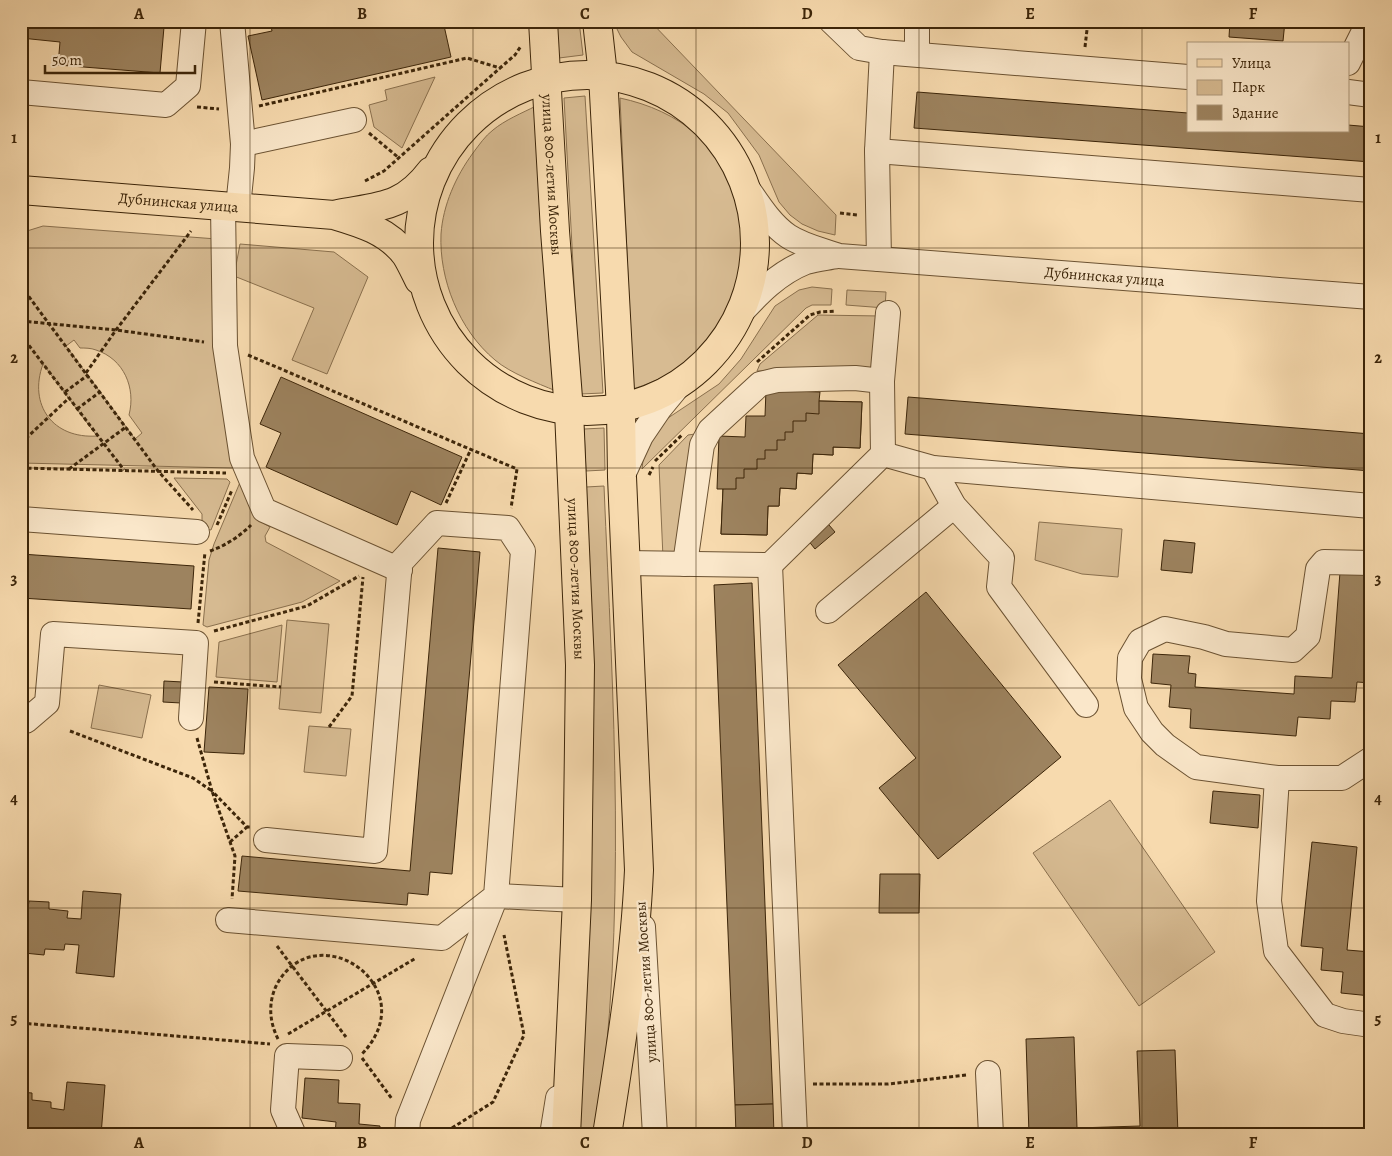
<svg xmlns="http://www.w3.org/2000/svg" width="1392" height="1156" font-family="Alegreya,serif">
  <rect width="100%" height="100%" fill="#f7daae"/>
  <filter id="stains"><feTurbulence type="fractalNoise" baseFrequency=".004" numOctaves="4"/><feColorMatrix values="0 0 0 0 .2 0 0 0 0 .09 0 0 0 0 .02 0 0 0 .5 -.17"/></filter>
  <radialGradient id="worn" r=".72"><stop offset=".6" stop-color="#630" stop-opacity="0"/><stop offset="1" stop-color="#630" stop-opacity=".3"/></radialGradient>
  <!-- green -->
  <g fill="#d7bb92" stroke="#8a704e" fill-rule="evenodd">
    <polygon points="555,21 579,21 583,55 559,58"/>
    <polygon points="613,21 650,21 836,215 835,235 818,231 802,224 790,215 779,202 759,155 728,113 704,94 632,52 621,37"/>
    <polygon points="435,77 402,148 374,127 369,105 387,100 385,90"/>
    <polygon points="585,96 603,393 580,394 564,98"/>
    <path d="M620 98C648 104 677 116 698 136 716 152 737 188 742 211 743 217 743 224 743 230 746 276 733 320 699 352 680 370 658 381 633 389Z"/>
    <path d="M536 106 556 391C537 383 510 373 495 360 459 330 439 279 441 234 443 205 456 176 473 153 479 145 485 136 493 130 505 120 522 113 536 106Z"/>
    <path d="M43 226 217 239 236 462 232 468 21 463V237L27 231ZM74 340 80 348C85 348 91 348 96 350 124 359 136 388 129 415L142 433 135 439 66 346ZM43 364 97 436C53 439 28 405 43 364Z"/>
    <polygon points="240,244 334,252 368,277 327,374 292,360 314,308 234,276"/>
    <polygon points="812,287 832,289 831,305 812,305 806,308 642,469 644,451 665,420 719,384 741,359 775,306 799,290"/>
    <polygon points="847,290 886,292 885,308 846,305"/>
    <polygon points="818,315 880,316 875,372 757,371 760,364"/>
    <polygon points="604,428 605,470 586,471 584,429"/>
    <polygon points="695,434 677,558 663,558 659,465 688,435"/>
    <polygon points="174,478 227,479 230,482 211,530 202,529 202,514"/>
    <polygon points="241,480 260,521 270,527 265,536 266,542 340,581 302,602 207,627 203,625 209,560 214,544"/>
    <path d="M604 486C613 702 628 920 596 1135H578L586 487Z"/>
    <polygon points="1039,522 1122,529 1118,577 1082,574 1035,560"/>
    <polygon points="287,620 329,624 321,713 279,709"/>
    <polygon points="282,625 277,682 216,677 219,642"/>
    <polygon points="99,685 151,695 142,738 91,728"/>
    <polygon points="309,726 351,729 346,776 304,772"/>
    <polygon points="1110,800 1215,952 1139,1006 1033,853"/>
  </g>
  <!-- building -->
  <g fill="#9d835f" stroke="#3c2509">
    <polygon points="21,21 97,21 164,27 160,73 58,65 60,42 21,38"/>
    <polygon points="270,21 443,21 451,57 262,100 248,36 272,31"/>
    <polygon points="865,21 878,21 871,28"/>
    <polygon points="1230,21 1285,21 1283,41 1229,37"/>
    <polygon points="917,92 1188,113 1188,131 1348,131 1348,125 1371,127 1371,162 914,128"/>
    <polygon points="281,377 462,457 441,505 411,491 397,525 266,467 281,433 260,424"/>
    <polygon points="766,390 820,392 819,401 862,402 860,448 833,447 833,455 813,454 812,474 797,473 796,489 780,488 779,506 768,506 767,535 721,534 723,489 717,489 719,436 745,437 746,416 765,416"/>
    <polygon points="908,397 1371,434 1371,471 905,434"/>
    <polygon points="819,401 862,402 860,448 833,447 833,455 813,454 812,474 797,473 796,489 780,488 779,506 768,506 767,535 721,534 723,489 736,489 736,478 744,478 744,469 757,469 757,459 765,459 765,450 777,450 777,440 785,440 785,432 793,432 793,421 806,421 806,413 819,414"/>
    <polygon points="823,518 835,532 815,549 803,534"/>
    <polygon points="1164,540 1195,543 1192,573 1161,570"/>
    <polygon points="438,548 480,552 452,874 430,872 428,895 408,893 407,905 238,891 242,856 410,871"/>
    <polygon points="21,554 194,566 191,609 21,598"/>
    <polygon points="1340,572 1371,574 1371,683 1357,682 1355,702 1331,701 1330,719 1298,717 1296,736 1190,728 1191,709 1169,707 1171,685 1151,683 1153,654 1190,656 1188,673 1196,674 1195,687 1294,694 1295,676 1332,678"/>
    <polygon points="752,583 773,1104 735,1105 714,585"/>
    <polygon points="926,592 1061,757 938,859 879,788 916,758 838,665"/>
    <polygon points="164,681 183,682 181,703 163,702"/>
    <polygon points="209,687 248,689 244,754 204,752"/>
    <polygon points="1213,791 1260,795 1258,828 1210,823"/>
    <polygon points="1312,842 1357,847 1347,950 1371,952 1371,996 1341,993 1343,972 1321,970 1323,948 1301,946"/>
    <polygon points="880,874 920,874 919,913 879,913"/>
    <polygon points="83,891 121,894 114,977 76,973 79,945 65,944 64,950 45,949 44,955 24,953 24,947 21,946 21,907 28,908 29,901 49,902 49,909 68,911 67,918 81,919"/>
    <polygon points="1074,1037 1077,1128 1140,1126 1137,1051 1175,1050 1178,1135 1029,1135 1026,1039"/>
    <polygon points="305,1078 339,1080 338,1103 360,1104 359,1124 380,1126 379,1135 335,1135 336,1122 302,1118"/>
    <polygon points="67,1082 105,1085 101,1135 21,1135 21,1092 32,1093 32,1100 51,1102 51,1108 64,1110"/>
    <polygon points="773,1104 774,1135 736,1135 735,1105"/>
  </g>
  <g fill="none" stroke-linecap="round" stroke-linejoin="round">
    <!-- minor casing -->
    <g stroke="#6b5232" stroke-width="26">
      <g id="minor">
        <polyline points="232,21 243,144 242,168 238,207"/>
        <polyline points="831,21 859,48 882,52 1188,77"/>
        <polyline points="917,54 917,21"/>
        <polyline points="1348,63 1369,21"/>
        <polyline points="21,92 166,105 188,86 194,21"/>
        <polyline points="1348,92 1371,95"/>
        <polyline points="243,144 354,120"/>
        <polyline points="877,151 1371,190"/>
        <path id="s1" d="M743 182C756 200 769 223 788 236 803 246 822 250 839 256L1371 297"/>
        <polyline points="223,206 225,346 242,458 264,510 400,570"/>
        <polyline points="879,259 877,151 882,52"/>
        <path d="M738 316C758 294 778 273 806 262 816 259 827 258 837 256"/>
        <polyline points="883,454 882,381 888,313"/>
        <polyline points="933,468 954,506 1002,558 999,587 1086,705"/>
        <polyline points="622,477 641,436 660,408 679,385"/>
        <polyline points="21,519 197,532"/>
        <polyline points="626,563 770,565 883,454 933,468 1371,506"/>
        <polyline points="1371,563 1324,562 1318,569 1308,636 1293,650 1226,644 1204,637 1165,629 1140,641 1130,658 1129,679 1136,708 1152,732 1165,745 1196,767 1277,778 1342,778 1371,759"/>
        <polyline points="685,564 702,445 710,430 760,384 777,380 855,378 882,381"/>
        <polyline points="770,565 795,1135"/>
        <polyline points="828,611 954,506"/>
        <polyline points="21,720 26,721 47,703 53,634 196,643 191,718"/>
        <polyline points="1277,778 1269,901 1276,951 1325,1015 1343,1021 1371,1025"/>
        <polyline points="228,920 442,938 496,896 523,551 508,528 437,523 400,563 375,851 266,840"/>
        <polyline points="643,927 655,1135"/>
        <polyline points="988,1073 991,1135"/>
        <polyline points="294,1135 283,1110 287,1056 340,1058"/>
        <polyline points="407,1135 408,1120 496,896 577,900"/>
        <polyline points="552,1135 558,1098"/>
      </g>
    </g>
    <!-- major casing -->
    <g stroke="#3c2509" stroke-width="30">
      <g id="major">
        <path id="s2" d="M543 21 555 231 569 411 580 665 577 900 566 1135"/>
        <path d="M597 21 603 75 621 409 622 477 639 870C635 959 621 1047 607 1135"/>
        <circle cx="587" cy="243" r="168"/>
        <path id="s3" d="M21 190 334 215C361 223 388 231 406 255 411 263 415 272 419 280"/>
        <path d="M338 214C380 206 403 208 431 171"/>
      </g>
    </g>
    <!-- path -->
    <g stroke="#3c2509" stroke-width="3" stroke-dasharray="4 2.5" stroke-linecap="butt">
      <polyline points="1085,47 1088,21"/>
      <polyline points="259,106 467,58 500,68 515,55 521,46"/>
      <polyline points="197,107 219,109"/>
      <polyline points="369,133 399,158"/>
      <polyline points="365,181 384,171 500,68"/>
      <polyline points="840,213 857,215"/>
      <polyline points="21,286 158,471 193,510"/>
      <polyline points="21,321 116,330 204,342"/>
      <polyline points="21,335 124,470"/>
      <polyline points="248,355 517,469 511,508"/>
      <polyline points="757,362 810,315 820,312 836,311"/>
      <polyline points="86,373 116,330 191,231"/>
      <polyline points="65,392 88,375"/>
      <polyline points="77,409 100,392"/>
      <polyline points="21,443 69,398"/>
      <polyline points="655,461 683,434"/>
      <polyline points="21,468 226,473"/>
      <polyline points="69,469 126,427"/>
      <polyline points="649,475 653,467"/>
      <polyline points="446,503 471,449"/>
      <polyline points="217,525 232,490"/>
      <path d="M210 551C225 546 240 536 251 525"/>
      <polyline points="198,623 205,552"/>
      <polyline points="214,631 307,606 359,576"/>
      <polyline points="214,682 281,687"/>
      <polyline points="329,727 352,696 363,577"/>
      <polyline points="70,731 193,778 212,791 235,856 232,899"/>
      <polyline points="197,738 212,791 247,827 251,827"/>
      <polyline points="230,842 247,827"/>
      <polyline points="277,946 346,1037"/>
      <polyline points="21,1023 270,1044"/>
      <polyline points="288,1034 416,958"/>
      <path d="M278 1039C269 1021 268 1002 277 984 317 913 427 988 361 1055"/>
      <polyline points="362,1058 392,1099"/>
      <polyline points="813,1084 888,1084 967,1075"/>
      <polyline points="441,1135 493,1102 524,1035 504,935"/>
    </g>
    <!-- minor -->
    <use href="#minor" stroke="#fae7ca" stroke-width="24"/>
    <!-- major -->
    <use href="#major" stroke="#f7daae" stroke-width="28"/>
  </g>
  <!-- grid -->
  <path fill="none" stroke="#3c2509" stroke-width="1" stroke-opacity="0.55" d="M250 21V1135M473 21V1135M696 21V1135M919 21V1135M1142 21V1135M21 248H1371M21 468H1371M21 688H1371M21 908H1371"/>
  <g text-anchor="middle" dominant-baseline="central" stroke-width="4.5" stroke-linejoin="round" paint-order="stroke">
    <!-- street labels -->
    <g font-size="15" fill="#3c2509" stroke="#fae7ca">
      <text stroke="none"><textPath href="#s2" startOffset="154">улица 800-летия Москвы</textPath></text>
      <text stroke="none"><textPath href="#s3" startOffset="158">Дубнинская улица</textPath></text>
      <text stroke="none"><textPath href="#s1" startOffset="392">Дубнинская улица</textPath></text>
      <text stroke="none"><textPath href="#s2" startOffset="559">улица 800-летия Москвы</textPath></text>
      <text transform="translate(646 982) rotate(-94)">улица 800-летия Москвы</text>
    </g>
  </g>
  <!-- margin -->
  <rect width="1392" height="1156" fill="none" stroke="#f7daae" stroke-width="55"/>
  <!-- legend -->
  <rect x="1187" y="42" width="162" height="90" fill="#fae7ca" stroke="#ae997d"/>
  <rect x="1197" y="59" width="25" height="8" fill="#f7daae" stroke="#ae997d"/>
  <text x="1232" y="68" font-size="15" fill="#3c2509">Улица</text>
  <rect x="1197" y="80" width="25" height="15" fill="#d7bb92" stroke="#ae997d"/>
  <text x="1232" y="92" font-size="15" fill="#3c2509">Парк</text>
  <rect x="1197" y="105" width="25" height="15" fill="#9d835f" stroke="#ae997d"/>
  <text x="1232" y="118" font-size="15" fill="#3c2509">Здание</text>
  <!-- scale -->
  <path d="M45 65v8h150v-8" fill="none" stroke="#3c2509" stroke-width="2.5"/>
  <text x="52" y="65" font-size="15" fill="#3c2509" stroke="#fae7ca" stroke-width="4" paint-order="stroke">50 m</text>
  <rect x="28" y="28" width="1336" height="1100" fill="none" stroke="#3c2509" stroke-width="2"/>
  <g font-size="16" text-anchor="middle" font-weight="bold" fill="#3c2509">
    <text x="139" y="19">A</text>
    <text x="362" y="19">B</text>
    <text x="585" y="19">C</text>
    <text x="807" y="19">D</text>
    <text x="1030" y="19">E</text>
    <text x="1253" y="19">F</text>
    <text x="14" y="143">1</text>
    <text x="1378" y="143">1</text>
    <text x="14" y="363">2</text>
    <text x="1378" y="363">2</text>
    <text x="14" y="584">3</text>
    <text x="1378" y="584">3</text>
    <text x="14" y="804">4</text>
    <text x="1378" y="804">4</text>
    <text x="14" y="1024">5</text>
    <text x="1378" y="1024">5</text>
    <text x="139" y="1148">A</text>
    <text x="362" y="1148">B</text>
    <text x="585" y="1148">C</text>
    <text x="807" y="1148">D</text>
    <text x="1030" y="1148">E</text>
    <text x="1253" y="1148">F</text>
  </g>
  <rect width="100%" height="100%" filter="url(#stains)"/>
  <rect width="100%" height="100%" fill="url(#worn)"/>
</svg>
